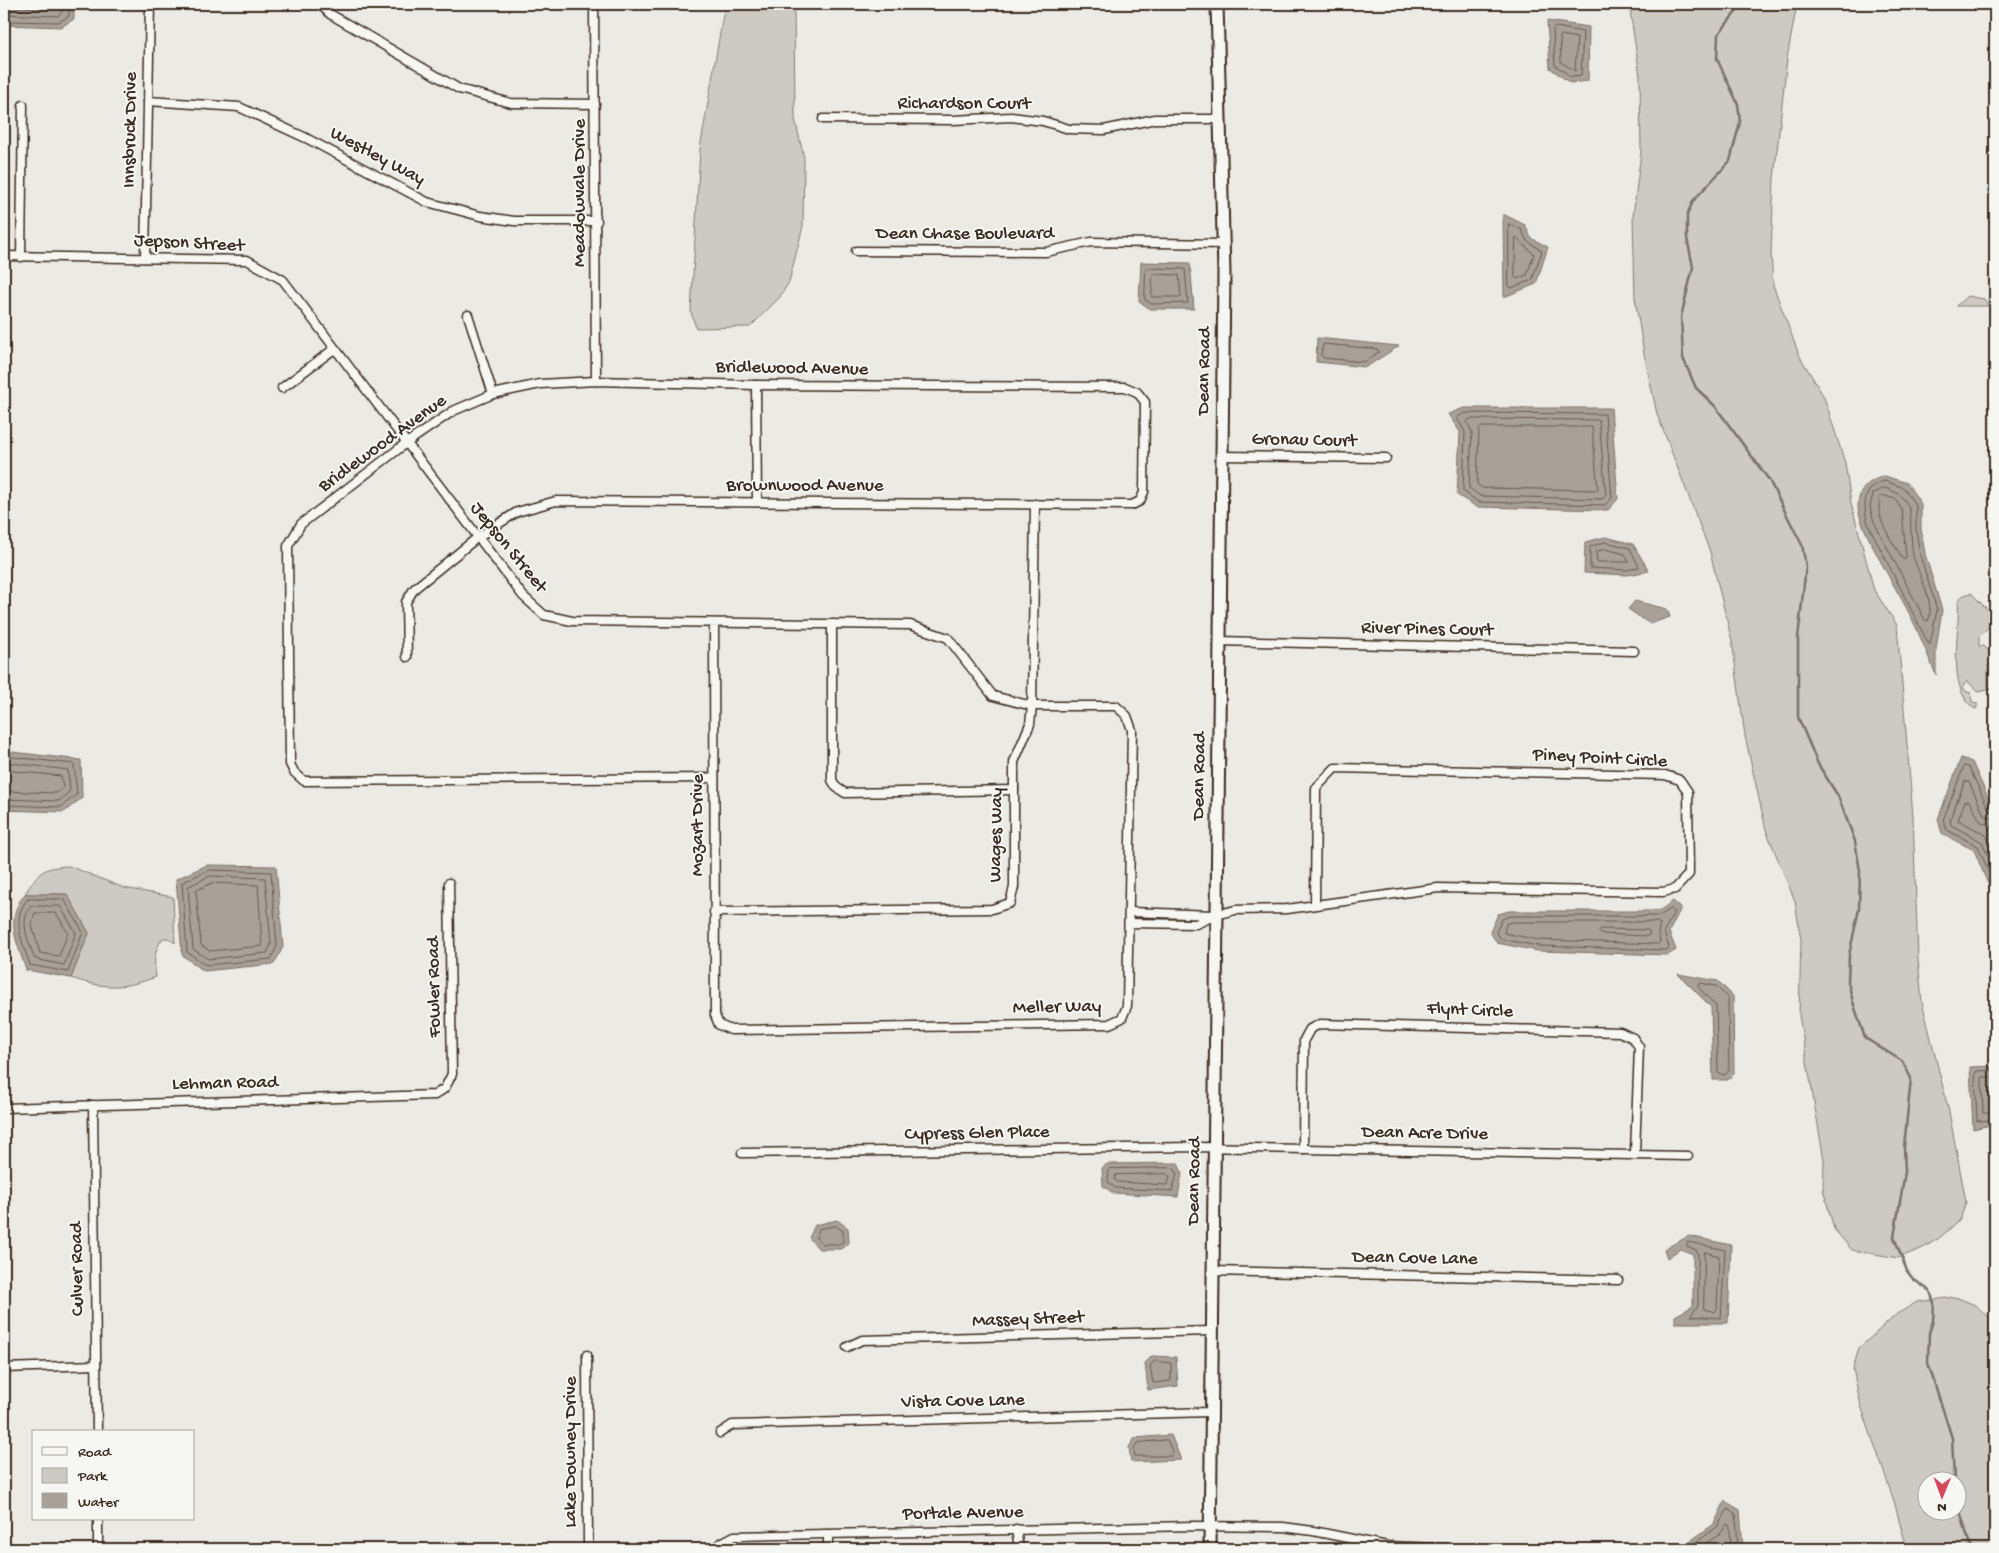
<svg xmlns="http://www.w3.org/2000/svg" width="1999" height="1553" font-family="'Gochi Hand',sans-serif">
  <rect width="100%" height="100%" fill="#ebeae5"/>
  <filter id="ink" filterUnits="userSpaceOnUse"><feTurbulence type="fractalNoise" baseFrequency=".02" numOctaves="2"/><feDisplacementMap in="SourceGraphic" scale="10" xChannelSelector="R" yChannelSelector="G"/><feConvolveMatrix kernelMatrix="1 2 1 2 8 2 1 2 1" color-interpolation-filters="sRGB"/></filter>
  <g filter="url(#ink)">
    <!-- green -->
    <g fill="#cdcac4" stroke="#847a71" fill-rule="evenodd">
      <polygon points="725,4 794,4 795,119 804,158 803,226 789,282 779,298 750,327 696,328 691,312 700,149"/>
      <polygon points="1629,4 1797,4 1787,58 1774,178 1771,252 1773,285 1799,355 1824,397 1845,463 1851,503 1874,590 1897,625 1913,816 1918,960 1922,1002 1949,1112 1966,1202 1960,1220 1938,1239 1921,1249 1898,1258 1852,1250 1834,1229 1823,1189 1824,1160 1799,1015 1801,940 1795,901 1766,830 1745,736 1732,641 1710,552 1657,414 1644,354 1635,298 1633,216 1641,152 1640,76"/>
      <polygon points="1967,296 1984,299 1989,306 1956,306"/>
      <path d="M1971 593 1995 617V620L1979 637V646H1984L1993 655V665H1988V687L1991 689 1979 692 1967 681 1963 686 1965 691 1971 693 1972 702 1977 703V708L1975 709C1945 689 1961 629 1958 600L1964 595Z"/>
      <path d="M69 866 124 888 173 897 175 943 168 938H163C153 951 154 962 156 977 123 989 105 989 71 978L89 933 67 894H25C38 872 43 867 69 866Z"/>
      <path d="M1955 1297 1975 1305 1990 1318H1995V1549H1907L1894 1501 1861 1406 1853 1369 1859 1348 1897 1314 1917 1302ZM1956 1480V1510H1926V1480Z"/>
    </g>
    <!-- water -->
    <g fill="#a8a198" stroke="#7c7167">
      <polygon points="4,4 74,4 74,19 61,27 4,25"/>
      <polygon points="1547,21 1589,27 1588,81 1570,83 1550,68"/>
      <polygon points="1503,214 1525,225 1531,238 1548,247 1536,284 1504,297"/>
      <polygon points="1141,262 1190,263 1194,309 1150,309 1139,301"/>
      <polygon points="1317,338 1399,346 1366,367 1316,362"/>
      <polygon points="1464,408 1611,408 1618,499 1608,510 1477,507 1457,495 1460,432 1448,414"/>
      <path d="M1885 476 1907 483 1921 504V529L1925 554 1942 610 1936 649V675C1927 654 1919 632 1908 611 1897 590 1859 528 1858 507 1858 489 1869 480 1885 476Z"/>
      <polygon points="1606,537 1633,544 1649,571 1628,575 1584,573 1585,542"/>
      <polygon points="1635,601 1667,609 1670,617 1650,624 1628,609"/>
      <polygon points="4,751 81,760 82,798 64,812 4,810"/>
      <polygon points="1961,758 1972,762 1995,813 1995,886 1987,882 1974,850 1942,834 1938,819"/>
      <polygon points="207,865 276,866 283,947 274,964 204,971 182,955 176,879"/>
      <path d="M25 894H67L89 933 71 978 26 970C17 942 4 919 25 894Z"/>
      <polygon points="1673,901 1681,908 1669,932 1676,950 1668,955 1538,951 1497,943 1490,932 1498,914 1509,911 1659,911"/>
      <polygon points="1678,974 1718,981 1733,996 1734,1073 1728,1080 1713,1080 1711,1007"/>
      <polygon points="1995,1066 1995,1124 1973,1129 1970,1067"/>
      <polygon points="1178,1163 1182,1173 1178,1197 1113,1193 1103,1186 1102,1168 1107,1164"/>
      <polygon points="837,1220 848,1228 849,1243 842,1249 819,1249 809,1238 815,1225"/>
      <polygon points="1689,1236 1731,1245 1728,1323 1675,1323 1675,1316 1693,1306 1693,1254 1680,1249 1667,1258 1664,1249"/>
      <polygon points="1152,1356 1176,1357 1178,1386 1148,1390 1145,1363"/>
      <polygon points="1171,1435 1181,1460 1131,1462 1129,1447 1135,1438"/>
      <polygon points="1725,1501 1740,1510 1743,1549 1679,1549 1714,1524"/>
    </g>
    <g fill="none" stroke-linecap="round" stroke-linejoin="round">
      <!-- shore -->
      <g stroke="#675a4f" stroke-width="1">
        <polyline points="4,7 53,8 55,4"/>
        <polyline points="4,14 58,16 62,12 63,4"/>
        <polyline points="4,21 59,22 69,16 69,4"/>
        <polygon points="1556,27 1583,32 1581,76 1571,77 1555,65 1553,30"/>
        <polygon points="1562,35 1577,38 1575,71 1561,62 1560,37"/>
        <polygon points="1509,224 1521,229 1527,241 1542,251 1532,280 1511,288 1509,286"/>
        <polygon points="1516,238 1534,254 1527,275 1517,279 1515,277"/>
        <polygon points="1146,268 1185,269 1188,303 1152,304 1145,300"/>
        <polygon points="1153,274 1179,275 1181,297 1152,297"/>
        <polygon points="1324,344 1377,349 1379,352 1364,362 1324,358 1321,355"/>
        <polygon points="1465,413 1605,414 1612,498 1605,505 1478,502 1463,491 1465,432 1457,418"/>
        <polygon points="1470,419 1599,420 1606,496 1602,499 1480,496 1469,488 1472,432 1467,422"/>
        <polygon points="1481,427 1592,427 1598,490 1482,488 1477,484 1479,429"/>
        <path d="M1885 481 1904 488 1916 506V530L1920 555 1937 610 1930 644 1928 643 1868 524C1863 505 1862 487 1885 481Z"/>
        <path d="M1885 488C1896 492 1903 495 1908 506 1912 513 1910 546 1914 559 1919 575 1936 606 1928 621L1925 620 1874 522 1870 507 1873 494Z"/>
        <path d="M1885 496 1895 499 1902 510 1906 557 1904 560 1902 558C1892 540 1874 518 1880 497Z"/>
        <polygon points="1606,542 1630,548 1639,567 1627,570 1590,568 1590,547"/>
        <polygon points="1606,549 1625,554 1629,562 1597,562 1596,552"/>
        <polyline points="4,756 74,764 77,794 61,807 4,805"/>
        <polyline points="4,762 68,770 70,791 59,801 4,799"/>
        <polyline points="4,770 61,776 63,788 57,793 4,791"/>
        <polyline points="1995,813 1989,810 1969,767 1964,766 1943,820 1947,830 1978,846 1991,878 1995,880"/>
        <polyline points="1995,819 1984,815 1969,782 1965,781 1950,819 1951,825 1982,842 1995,871"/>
        <polyline points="1995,827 1981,822 1969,801 1965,801 1958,820 1986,835 1995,852"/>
        <polygon points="209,870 271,872 277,946 271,959 206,965 187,952 182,883"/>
        <polygon points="210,876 265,878 271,944 267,953 208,959 193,949 188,887"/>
        <polygon points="212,883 258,885 262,946 210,951 201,945 196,891"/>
        <path d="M28 899H64L83 932 68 972 30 965C23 944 10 917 28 899Z"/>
        <path d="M31 906H60L76 933 64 965 35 959C29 944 18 919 31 906Z"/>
        <polygon points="1671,909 1674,912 1664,932 1669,947 1667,950 1538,946 1501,939 1496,932 1502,919 1510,916 1659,916"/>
        <polygon points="35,913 56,913 68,933 59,956 40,953 32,926"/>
        <polygon points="1512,922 1657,922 1660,924 1658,932 1660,942 1658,944 1539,940 1504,933 1506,924"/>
        <polygon points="1601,929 1648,930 1650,934 1648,936 1601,934 1599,932"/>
        <polygon points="1701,983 1716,986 1728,998 1729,1070 1725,1075 1718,1073 1716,1006 1698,987"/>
        <polyline points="1995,1070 1977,1071 1975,1074 1977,1121 1995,1120"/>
        <polyline points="1995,1077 1983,1077 1982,1080 1983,1113 1995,1113"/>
        <polygon points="1174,1168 1177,1174 1172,1191 1115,1188 1108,1182 1109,1169"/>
        <polygon points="1167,1174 1170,1177 1167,1185 1118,1182 1114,1179 1116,1175"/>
        <polygon points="836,1226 843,1231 843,1241 841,1244 822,1244 816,1238 819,1229"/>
        <polygon points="1688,1242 1725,1250 1721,1318 1690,1316 1698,1306 1698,1255 1696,1250 1687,1246"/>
        <polygon points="1705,1252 1719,1256 1717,1309 1715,1312 1704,1309"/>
        <polygon points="1155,1361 1171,1363 1171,1381 1153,1383 1150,1366"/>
        <polygon points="1167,1440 1173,1453 1172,1456 1135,1456 1134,1448 1138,1443"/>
        <polyline points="1687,1549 1717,1527 1728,1509 1736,1514 1738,1549"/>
        <polyline points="1698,1549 1721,1533 1727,1524 1730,1526 1731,1549"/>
      </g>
      <!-- stream -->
      <g stroke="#7c7167" stroke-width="2.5">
        <polyline points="1742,4 1718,35 1717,59 1738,104 1740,122 1730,161 1693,201 1687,215 1687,238 1693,267 1681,317 1683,358 1696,388 1715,406 1769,480 1802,545 1806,566 1798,638 1798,717 1818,764 1838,796 1855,841 1860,871 1859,909 1849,955 1848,982 1853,1002 1865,1038 1902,1061 1911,1078 1904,1147 1905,1172 1894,1237 1907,1271 1913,1279 1930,1291 1934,1303 1933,1321 1929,1333 1928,1363 1952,1438 1954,1480"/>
        <polyline points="1956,1496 1971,1549"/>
      </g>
      <!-- minor casing -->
      <g stroke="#3b2a1e" stroke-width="11">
        <g id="minor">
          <polyline points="320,4 330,14 459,89 511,103 595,104"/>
          <polyline points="594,4 596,381"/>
          <polyline points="148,101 239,107 306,138 427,202 480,216 514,221 597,221"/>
          <polyline points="823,119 953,120 1011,117 1043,121 1069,129 1104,130 1155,119 1221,119"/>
          <polyline points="856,251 1046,252 1091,242 1224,244"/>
          <polyline points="4,256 247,260 283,280 523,596 544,615 572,621 910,625 948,638 993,696 1032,706 1116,706 1127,716 1132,730 1127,1006 1122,1018 1109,1024 731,1030 719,1025 715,1015 714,624"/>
          <polyline points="21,257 23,105"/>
          <polyline points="145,258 150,4"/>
          <polyline points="468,315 493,394"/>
          <polyline points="756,385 757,502"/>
          <polyline points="282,388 334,349"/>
          <polyline points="1221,456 1386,458"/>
          <polyline points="832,624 832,780 836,787 845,793 1014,790"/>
          <polyline points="1219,641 1634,651"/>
          <polyline points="407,657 406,602 414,589 478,537 517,512 556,501 1132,505 1140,501 1144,492 1145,402 1137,392 1125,387 756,385 596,381 540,384 493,394 453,411 405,444 301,524 288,546 290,764 294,772 304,781 714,778"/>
          <polyline points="714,912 992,909 1010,903 1014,887 1014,762 1030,724 1032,706 1035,504"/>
          <polyline points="1130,912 1214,915"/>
          <polyline points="1130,923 1196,924 1216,915 1235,910 1287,909 1438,888 1663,892 1675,889 1689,874 1688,792 1680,780 1665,775 1335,768 1316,788 1315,905"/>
          <polyline points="93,1105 97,1432"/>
          <polyline points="4,1108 435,1095 445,1088 452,1074 449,883"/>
          <polyline points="1303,1149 1304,1040 1310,1029 1320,1024 1620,1032 1633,1038 1639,1047 1635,1153"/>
          <polyline points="742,1153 1197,1147 1688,1156"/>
          <polyline points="1212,1271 1618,1280"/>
          <polyline points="847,1347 862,1340 1211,1331"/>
          <polyline points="587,1355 588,1549"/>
          <polyline points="4,1368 96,1365"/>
          <polyline points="720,1433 732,1425 1210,1412"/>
          <polyline points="98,1519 98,1549"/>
          <polyline points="1016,1529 1019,1549"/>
          <polyline points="828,1534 828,1549"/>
          <polyline points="717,1549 719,1544 734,1536 1193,1526 1283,1527 1313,1531 1387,1546 1463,1549"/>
        </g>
      </g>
      <!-- secondary casing -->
      <g stroke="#3b2a1e" stroke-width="15">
        <polyline id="secondary" points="1210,1549 1224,273 1217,4"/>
      </g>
      <!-- minor -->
      <use href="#minor" stroke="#f6f6f2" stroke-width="8"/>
      <!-- secondary -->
      <use href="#secondary" stroke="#f6f6f2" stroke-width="11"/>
    </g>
  </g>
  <g text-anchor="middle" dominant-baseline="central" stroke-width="4" stroke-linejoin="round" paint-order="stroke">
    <!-- street labels -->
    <g font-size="19" fill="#3b2a1e" stroke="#f6f6f2">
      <text x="964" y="104">Richardson Court</text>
      <text transform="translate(131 130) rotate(-89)">Innsbruck Drive</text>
      <text transform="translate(377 157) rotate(28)">Westley Way</text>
      <text transform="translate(580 193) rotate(-90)">Meadowvale Drive</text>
      <text x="965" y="234">Dean Chase Boulevard</text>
      <text transform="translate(189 244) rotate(3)">Jepson Street</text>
      <text transform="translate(792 369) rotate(1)">Bridlewood Avenue</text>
      <text transform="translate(1205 371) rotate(-89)">Dean Road</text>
      <text transform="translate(1304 441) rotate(1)">Gronau Court</text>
      <text transform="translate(383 444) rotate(-36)">Bridlewood Avenue</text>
      <text x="805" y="486">Brownwood Avenue</text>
      <text transform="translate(508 548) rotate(51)">Jepson Street</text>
      <text transform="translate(1427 630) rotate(1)">River Pines Court</text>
      <text transform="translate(1600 759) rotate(3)">Piney Point Circle</text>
      <text transform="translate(1200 776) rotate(-89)">Dean Road</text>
      <text transform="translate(698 825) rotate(-90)">Mozart Drive</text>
      <text transform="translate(997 835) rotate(-89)">Wages Way</text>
      <text transform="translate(435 987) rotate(-91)">Fowler Road</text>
      <text transform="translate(1057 1008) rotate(-1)">Meller Way</text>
      <text transform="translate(1470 1011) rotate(2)">Flynt Circle</text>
      <text transform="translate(225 1084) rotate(-1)">Lehman Road</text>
      <text transform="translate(977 1134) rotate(-1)">Cypress Glen Place</text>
      <text transform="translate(1425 1134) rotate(1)">Dean Acre Drive</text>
      <text transform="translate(1195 1181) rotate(-89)">Dean Road</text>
      <text transform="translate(1415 1259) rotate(1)">Dean Cove Lane</text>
      <text transform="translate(78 1269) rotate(-91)">Culver Road</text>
      <text transform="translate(1028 1320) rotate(-2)">Massey Street</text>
      <text transform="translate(963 1402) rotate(-1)">Vista Cove Lane</text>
      <text transform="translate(571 1452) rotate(-90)">Lake Downey Drive</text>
      <text transform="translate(963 1514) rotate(-1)">Portale Avenue</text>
    </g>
  </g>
  <!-- margin -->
  <rect width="1999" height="1553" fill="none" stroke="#f6f6f2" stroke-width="20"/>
  <rect x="10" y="10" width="1979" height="1533" fill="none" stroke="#3b2a1e" stroke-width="2" filter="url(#ink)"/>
  <!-- legend -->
  <rect x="32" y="1430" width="162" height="90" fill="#f6f6f2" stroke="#aba49d"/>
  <rect x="42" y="1447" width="25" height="8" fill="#f6f6f2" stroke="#aba49d"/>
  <text x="78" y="1456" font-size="15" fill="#3b2a1e">Road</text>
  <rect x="42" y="1468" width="25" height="15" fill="#cdcac4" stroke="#aba49d"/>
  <text x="78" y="1480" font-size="15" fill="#3b2a1e">Park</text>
  <rect x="42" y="1493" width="25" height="15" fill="#a8a198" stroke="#aba49d"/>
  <text x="78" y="1506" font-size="15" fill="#3b2a1e">Water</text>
  <!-- north arrow -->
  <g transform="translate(1942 1496) rotate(181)"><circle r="24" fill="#f6f6f2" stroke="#aba49d"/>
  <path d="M0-4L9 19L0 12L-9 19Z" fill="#d1495b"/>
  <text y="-8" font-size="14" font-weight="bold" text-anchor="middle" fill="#3b2a1e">N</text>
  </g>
</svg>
